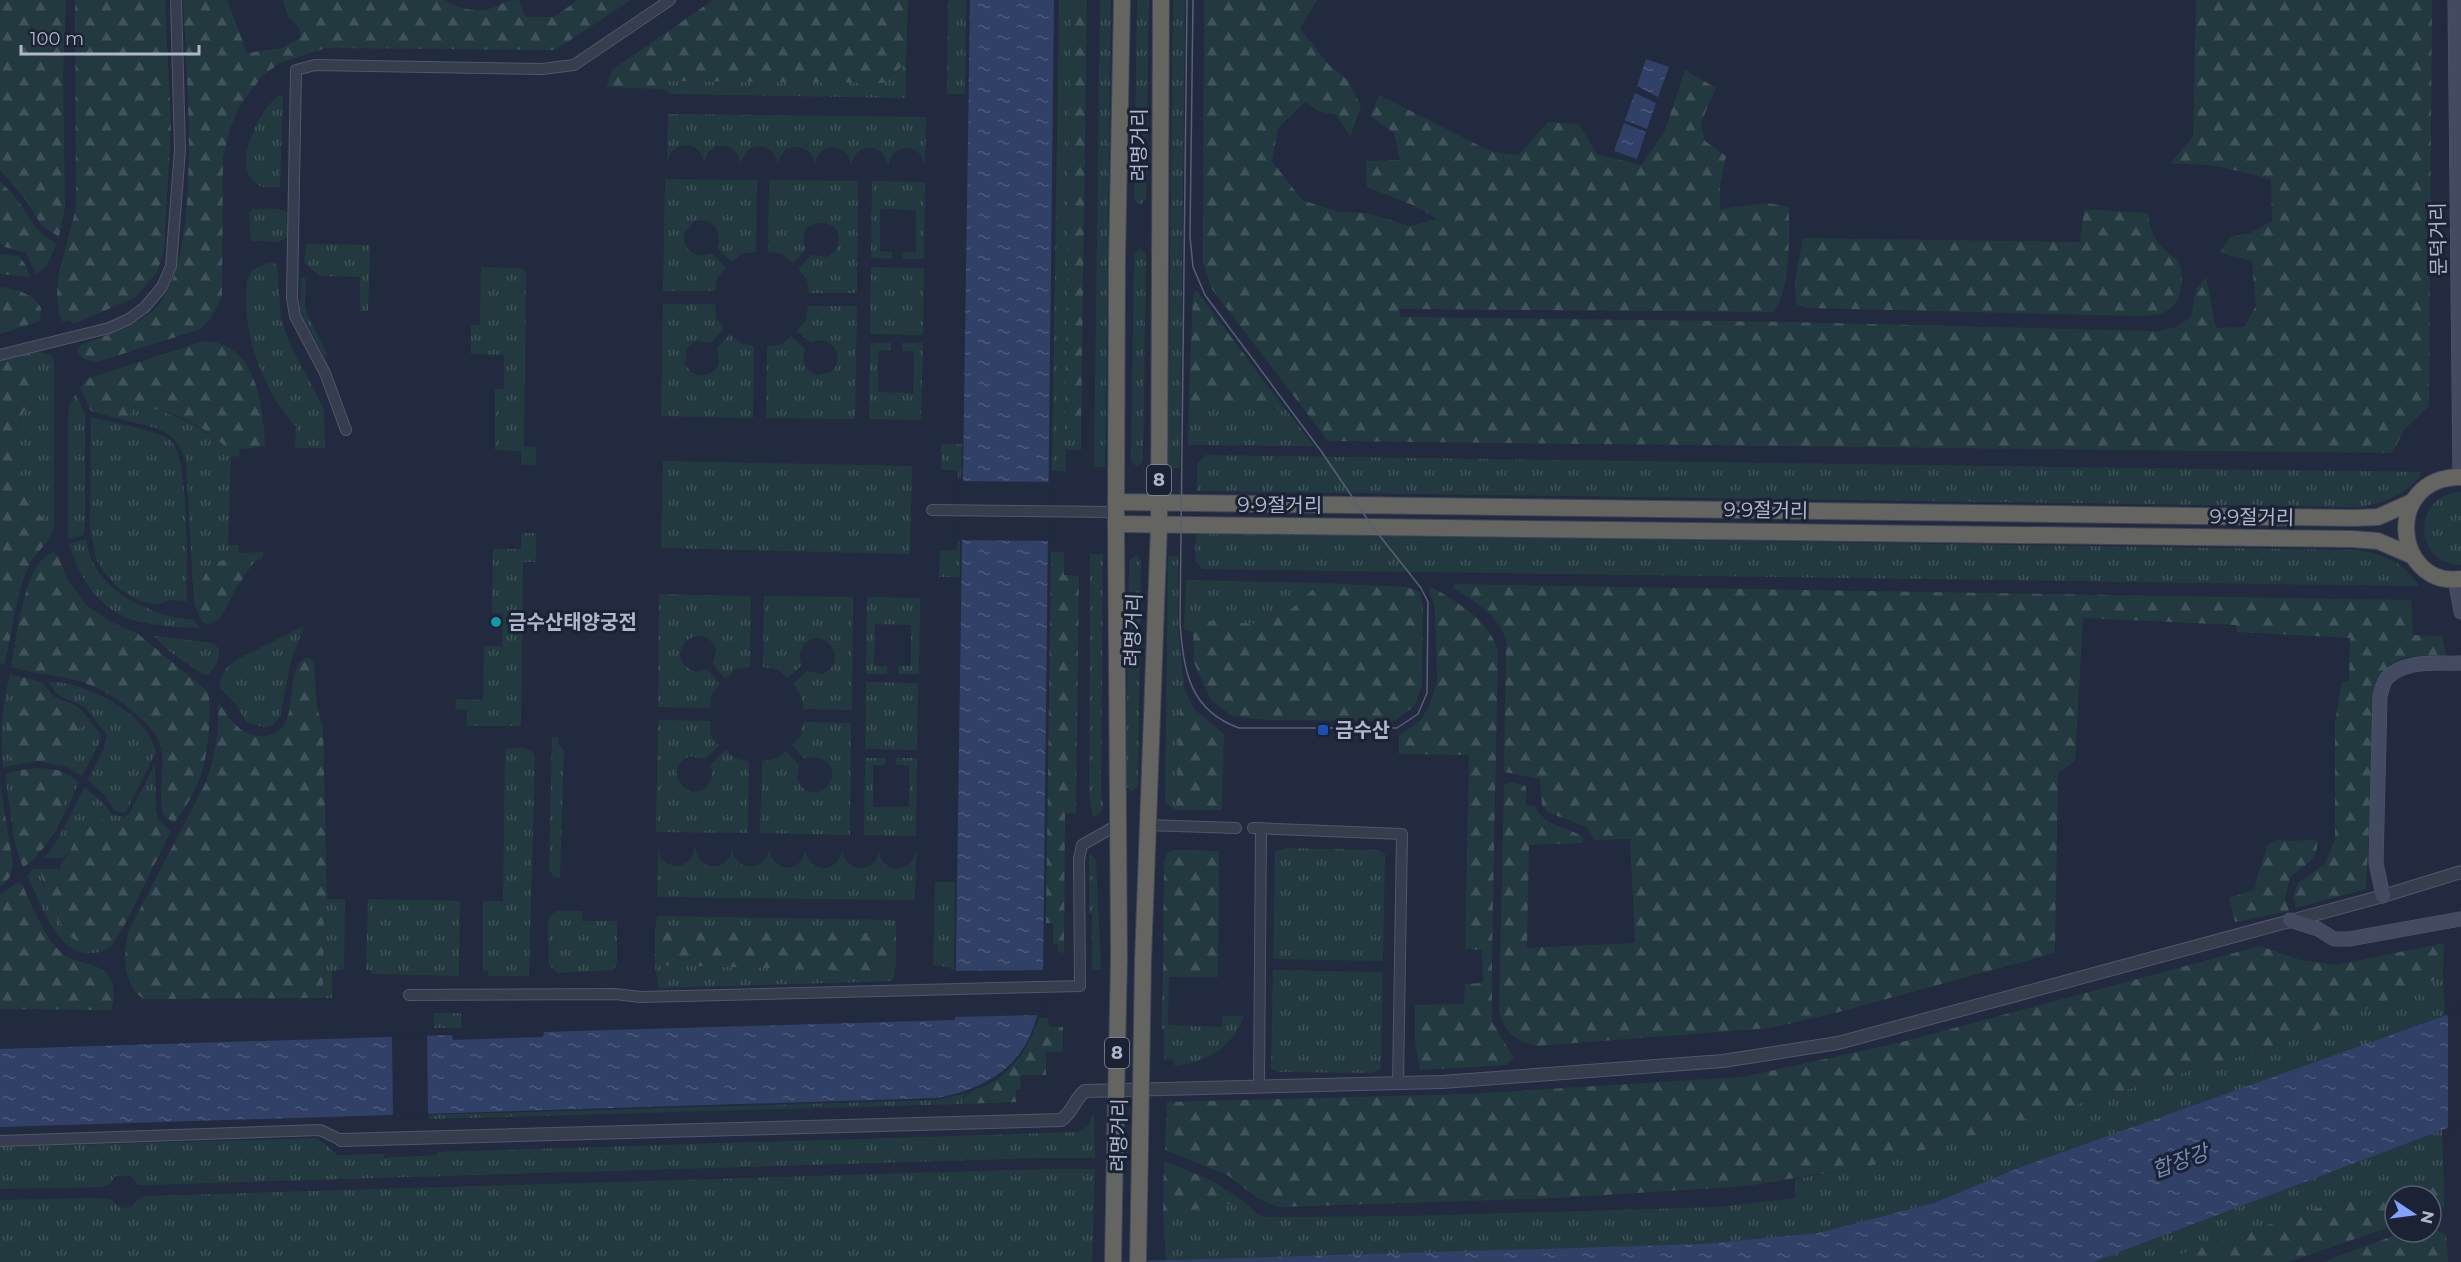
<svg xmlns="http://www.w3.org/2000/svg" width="2461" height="1262" font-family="Montserrat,'Noto Sans KR',sans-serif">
  <defs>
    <pattern id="grass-tufts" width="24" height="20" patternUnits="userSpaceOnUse" patternTransform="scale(1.5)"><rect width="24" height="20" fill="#233940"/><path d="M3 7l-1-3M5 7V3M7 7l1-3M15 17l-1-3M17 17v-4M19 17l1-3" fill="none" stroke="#41535a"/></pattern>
    <pattern id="forest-firs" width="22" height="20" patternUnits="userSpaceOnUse" patternTransform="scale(1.5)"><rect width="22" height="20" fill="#233940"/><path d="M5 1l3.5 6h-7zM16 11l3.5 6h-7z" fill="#41535a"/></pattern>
    <pattern id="water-ripples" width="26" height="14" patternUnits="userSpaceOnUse" patternTransform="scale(1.5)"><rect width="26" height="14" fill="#314066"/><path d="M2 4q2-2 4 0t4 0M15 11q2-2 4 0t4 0" fill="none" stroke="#4c597b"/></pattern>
  </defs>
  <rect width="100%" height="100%" fill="#212a3f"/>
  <!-- grass -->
  <g fill="url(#grass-tufts)">
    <polygon points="948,0 966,0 965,94 947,94"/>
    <polygon points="1059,0 1071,0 1065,429 1081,430 1081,450 1066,450 1066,471 1052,471"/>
    <polygon points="1100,0 1111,0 1105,467 1094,467"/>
    <polygon points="1137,0 1149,0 1147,135 1141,141 1135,135"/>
    <polygon points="1173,0 1185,0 1180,468 1168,468"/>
    <polygon points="906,63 906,98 671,94 666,90 662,89 666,81 883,83"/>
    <path d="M278 96H283L280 187C273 187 263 189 257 184 229 167 260 110 278 96Z"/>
    <path d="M668 114 926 117 925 166C922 148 905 142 892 155L888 166C885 142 856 142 851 165 848 142 818 141 815 165 811 141 782 141 778 164 774 141 745 140 741 164 739 151 730 144 717 146L708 152 704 163C701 145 684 139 671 152L667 163Z"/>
    <polygon points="1138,159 1144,159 1147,165 1146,199 1140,205 1134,199 1135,165"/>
    <path d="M665 179 757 180 756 252 742 254 732 262 717 248C723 231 713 218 695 221L684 233C682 251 696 260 711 253L726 268 717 278 715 291H663Z"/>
    <path d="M769 180 858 181 857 293H809L807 280 798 269 811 255 827 257 836 250C853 214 790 214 806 249L793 263 782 254 768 252Z"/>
    <polygon points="872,181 925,182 924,259 903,259 903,252 916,252 916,210 880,209 880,251 892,252 892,259 871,258"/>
    <path d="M253 209C266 209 280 206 291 215L286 218 287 232 291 235 278 242 251 241 249 213Z"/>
    <polygon points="306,244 370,245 368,311 360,311 360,277 320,276 304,263"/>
    <polygon points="1140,248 1146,254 1143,461 1137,467 1131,461 1134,254"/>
    <path d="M269 263 277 264 281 319 289 342 324 409 325 448H295L296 426C266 397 245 340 246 298 247 289 245 279 252 271 257 267 263 265 269 263Z"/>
    <polygon points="481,267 520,268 524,269 526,275 524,447 536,447 536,465 521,465 521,451 495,450 495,389 504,389 504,355 471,354 471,325 480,325"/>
    <polygon points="871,267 924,268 923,335 870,334"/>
    <polygon points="301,277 306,279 305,304 307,314 327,354 325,358 300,311"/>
    <path d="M663 304H715L716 319 724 328 711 343 696 341 687 348 685 364C694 380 712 379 719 363L717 348 730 334 740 343 754 346 753 418 661 416Z"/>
    <path d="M808 306H857L855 419 766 418 767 346 781 345 791 336 805 349C801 361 805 370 816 375L832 372C847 356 831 333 811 343L797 331 806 320Z"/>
    <polygon points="870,343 891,343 891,350 878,351 878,392 913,393 914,351 902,351 902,343 923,343 921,420 869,419"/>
    <polygon points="38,352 51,355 54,361 54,524 47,523 21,492 20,461 14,434 21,420 24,354"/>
    <polygon points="76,393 85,415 85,529 83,536 68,539 68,418 70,402"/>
    <polygon points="1189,398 1193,402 1277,409 1279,401 1314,446 1188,445"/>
    <path d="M146 407C178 415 206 428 230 450L239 449V456L231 457 228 545H238L239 553 263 552V558L254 562 244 557 205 572 194 604 186 461C175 429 157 428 127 421L133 408Z"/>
    <path d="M91 417C110 422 158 430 171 441 190 459 186 570 187 601L168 600 158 605 140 601 119 589 102 570 96 558 90 529Z"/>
    <polygon points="941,444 962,444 961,479 958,479 958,471 941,469"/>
    <path d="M1206 455 2422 472C2409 494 2383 504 2359 507L1197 491V463Z"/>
    <polygon points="663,461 912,466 910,554 661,548"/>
    <path d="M2461 492V565C2412 564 2412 494 2461 492Z"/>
    <polygon points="521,533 536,533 536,562 523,562 521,726 467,726 467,710 455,709 456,699 483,700 484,646 502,646 503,613 492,613 493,549 521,549"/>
    <path d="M1196 533 2358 550C2384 554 2405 563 2419 586L1203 569 1195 561Z"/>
    <path d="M86 539C91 581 129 604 166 615 175 618 185 618 194 620L200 628C128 626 95 617 69 546V544Z"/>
    <polygon points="957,541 960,541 960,577 939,577 940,551 957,550"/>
    <path d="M1090 554H1103L1101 794C1104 806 1105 812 1093 817L1089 794Z"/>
    <polygon points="1136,555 1141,561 1138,786 1132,792 1126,786 1129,561"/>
    <polygon points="1168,556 1178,556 1178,628 1185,691 1180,698 1176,810 1165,803"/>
    <polygon points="1186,580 1320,583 1286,614 1256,624 1201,620 1193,632 1184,629"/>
    <path d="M659 594 751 596 750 667 736 669 725 679 713 664 716 649C702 617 664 651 688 668 694 673 700 672 707 669L720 684 712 693 710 708 658 707Z"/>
    <path d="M764 596 853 597 852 710 804 709 801 695 793 684 807 671 822 674C854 660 820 622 803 646 798 653 799 659 802 665L787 678 777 669 763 667Z"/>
    <polygon points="867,597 920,598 919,674 898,674 898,666 911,666 911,625 875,624 874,666 887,666 887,674 866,674"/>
    <path d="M304 626 291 661 280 717 273 725 264 727 246 722 236 704 220 688C219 674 227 666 238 659Z"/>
    <path d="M154 636 213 643 219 649C220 660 215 667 208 675L202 674 169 651Z"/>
    <path d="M10 674 22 677C19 692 11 704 8 718 4 733 9 751 11 766L3 768C0 735 2 706 10 674Z"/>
    <path d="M48 682C84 680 149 714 156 752L127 810 123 813 115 811 104 795 88 780 104 748 107 735 85 707 58 695Z"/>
    <polygon points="866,682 918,683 917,750 865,749"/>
    <polygon points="87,717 98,731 101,740 82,776 64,766 63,753"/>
    <path d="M658 720 710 721 711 734 714 741 720 745 705 759 690 756C658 769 692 809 709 783 713 777 713 771 710 765L726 750 736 759 749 761 748 833 656 832Z"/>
    <path d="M803 722 851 723 850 835 760 833 762 761C775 759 776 760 786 751L799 765 797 779C811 812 849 776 824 760 817 756 811 757 805 759L792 745 801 735Z"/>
    <polygon points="552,737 558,737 558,744 564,750 560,878 554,877 549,869"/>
    <path d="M509 748C519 748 531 746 535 757L529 976H488V971H483V901H503L505 750Z"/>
    <polygon points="865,758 886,758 885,765 873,765 873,807 909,807 909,766 896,765 896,758 917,758 916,836 864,835"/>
    <polygon points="155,764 156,812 138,797"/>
    <polygon points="21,770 16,798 10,811 5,774"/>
    <path d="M67 774 79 782 67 809C58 796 61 787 67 774Z"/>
    <path d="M85 787 104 804 112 815 125 817 130 813V823C120 830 113 825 104 820L76 831 72 848 63 858H44L56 842Z"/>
    <path d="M658 848C661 872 691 872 695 848 699 872 728 873 732 849 735 872 765 873 769 849 772 873 802 874 805 850 809 874 838 874 842 850 845 874 875 874 879 851 882 875 911 874 916 851L915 900 657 897Z"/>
    <polygon points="1285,848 1377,850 1385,854 1383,961 1273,959 1275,852"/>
    <polygon points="1091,854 1096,860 1101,970 1093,970 1092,966 1092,914 1089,914 1089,855"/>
    <path d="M34 869H40L42 882 56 916 111 947C63 974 44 909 27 876Z"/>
    <polygon points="935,882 955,882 954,970 951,970 951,967 933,965"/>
    <polygon points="324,899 345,899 344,969 332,972 332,998 323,998"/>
    <polygon points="368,899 460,901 459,976 371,974 371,970 366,970"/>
    <polygon points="556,911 582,911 582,921 617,921 617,963 614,970 558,973 549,965 548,922 550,916"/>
    <polygon points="657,916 893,920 896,921 896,933 655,930"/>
    <polygon points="882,962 896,962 894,978 891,981 663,988 658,987 655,965 876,971"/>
    <polygon points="1273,970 1383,972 1381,1069 1371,1073 1279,1072 1271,1069"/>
    <polygon points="2443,976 2445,1016 1934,1203 1818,1233 1702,1244 1166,1262 1163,1214 1244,1202 1259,1215 1267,1217 1409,1216 1718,1207 1795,1198 1795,1179 1870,1166 2297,1039"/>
    <path d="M1163 977H1169L1168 1025 1222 1027V1016H1244C1232 1048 1207 1062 1175 1066L1173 1059 1164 1060V1029L1161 1028Z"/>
    <rect x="434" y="1013" width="27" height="15"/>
    <polygon points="967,1093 963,1097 962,1104 429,1119 429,1115 938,1100"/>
    <polygon points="1094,1113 1095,1158 1042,1158 146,1185 139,1185 130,1176 115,1176 110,1184 102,1187 0,1189 0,1147 317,1138 338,1155 384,1154 384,1158 437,1155 437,1152 1079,1132 1089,1125"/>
    <polygon points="2442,1130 2444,1187 2434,1185 2327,1205 2158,1262 2093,1262"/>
    <polygon points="1047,1169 1095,1169 1092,1262 0,1262 0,1200 98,1198 112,1200 120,1208 131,1207 139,1198 147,1196"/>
  </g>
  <!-- forest -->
  <g fill="url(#forest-firs)">
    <polygon points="0,0 66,0 63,74 65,207 59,237 42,226 25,199 0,170"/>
    <polygon points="75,0 165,0 171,127 164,251 157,272 136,297 74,324 69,320 63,322 59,314 57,296 58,277 76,208"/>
    <path d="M183 0H227L247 53 282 48 300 38C302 25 294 25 288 16 286 11 285 5 283 0H445C457 9 478 13 492 8 502 4 507 0 519 0L525 17H554L578 0H631L555 50 326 48 280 63 262 76 240 106 230 128 223 158 222 297 210 319 201 329 97 362C89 361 81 359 77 352L80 345C106 335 142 326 160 303 203 249 186 70 183 0Z"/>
    <polygon points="713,0 908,0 906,63 883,83 666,81 662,89 606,87 612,70"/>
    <polygon points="1071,0 1087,0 1081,430 1065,429"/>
    <path d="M1204 0H1317L1300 28 1328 64 1348 80 1361 107 1350 136 1336 115 1318 111 1305 102 1278 128 1272 161 1302 200 1339 212 1368 213 1410 226 1437 219 1415 206 1367 187 1366 161 1400 160 1394 133 1370 116 1379 95 1492 152 1518 155 1548 122 1579 124 1597 154 1641 165 1664 133 1685 70 1716 88 1701 122 1705 141 1726 156 1720 185V209L1767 203 1789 207C1789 238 1791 286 1774 312L1399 309 1400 317 1790 322 2158 331 2176 327 2191 317 2196 289 2206 277 2216 328 2244 327 2256 306 2252 261 2220 253 2230 237 2250 233 2272 221 2271 179 2217 166 2171 163 2193 136 2196 0H2432L2429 406 2404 430 2392 453 1328 441 1212 289 1203 263Z"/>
    <path d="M0 181C6 188 14 195 19 202 31 219 37 235 57 243L47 265 36 275 26 253 5 247 0 243Z"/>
    <path d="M2084 209 2148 213C2150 227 2153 240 2165 250 2169 254 2176 258 2179 263 2182 268 2182 275 2182 281 2179 308 2169 315 2142 316L1806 308 1796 304 1795 281 1803 238 2080 242Z"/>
    <polygon points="0,254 19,256 25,264 30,277 0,274"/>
    <path d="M0 287C17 289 32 293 41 308L40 321 0 334Z"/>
    <polygon points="1196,290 1279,401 1278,409 1193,402 1189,398 1193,295"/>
    <path d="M204 341C257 343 263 405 265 446L230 451C205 426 169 406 133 408L127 421 91 411 80 387 89 378Z"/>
    <path d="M24 354 33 365 34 388 14 434 20 461 21 492 47 523 54 524C51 544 35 551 28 568 14 599 13 634 4 665L0 664V361Z"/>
    <path d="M53 552 58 555 67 578 86 605 111 622 137 633 206 690 209 695C211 745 206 782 174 823L164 816C156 793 166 770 161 747 158 735 148 725 139 717 119 698 94 683 66 678 48 674 30 673 11 667 17 640 23 562 53 552Z"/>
    <polygon points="1051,552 1064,552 1064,575 1079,576 1076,813 1065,813 1064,953 1058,952 1058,944 1053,944 1053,923 1046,923"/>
    <path d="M244 557 254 562 235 590 220 619 208 624 202 622 194 604C206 570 204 560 244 557Z"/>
    <polygon points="1320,583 1407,587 1420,592 1423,606 1422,685 1415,705 1395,721 1267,720 1232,716 1211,700 1194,663 1193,632 1201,620 1256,624 1286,614"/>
    <path d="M1454 584 2411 600 2413 635 2442 636 2446 655C2408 658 2392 651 2376 689L2366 889 2296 908 2293 897 2298 883 2325 864 2335 839V722L2342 682 2349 681 2350 638 2237 632 2236 625 2083 618 2075 761 2058 773 2055 953 1835 1013 1770 1028 1537 1046C1516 1041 1504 1033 1499 1011L1504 785 1510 782 1526 786V805L1535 806C1543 826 1566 826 1583 837V843L1529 845 1527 948 1635 943 1630 839 1594 840 1587 827 1547 812 1542 805 1540 779 1504 772 1506 640C1497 613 1475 602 1453 588Z"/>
    <path d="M1431 587C1458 602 1488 620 1498 650L1492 953V1022L1514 1058 1506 1065 1420 1070 1415 1044V1005L1464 1004 1465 984 1483 983 1482 950 1465 949 1469 755 1399 754V735L1420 721 1429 706 1437 682 1435 608 1429 591Z"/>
    <path d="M305 658H311L314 662C316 684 314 706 323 726L327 899 324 900 323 998 144 999C122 986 123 952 129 930L206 782C216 753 219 732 218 702 230 719 241 738 265 736 305 732 281 672 305 658Z"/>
    <path d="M22 677 42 682 54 697 77 706 87 717 63 753 64 766 38 761 11 766C9 751 4 733 8 718 11 704 19 692 22 677Z"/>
    <polygon points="1185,691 1195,710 1224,734 1222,810 1176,810 1180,698"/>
    <path d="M39 768 58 770 67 774C61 787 58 796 67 809 55 831 44 853 23 868L15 844 10 811 16 798 21 770Z"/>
    <polygon points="0,784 13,864 10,877 0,887"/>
    <path d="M138 797 156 812 159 820 171 831 124 926 111 947C101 942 90 947 79 942 59 934 43 889 40 869H60C62 860 67 857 71 849 76 841 74 829 81 822 98 807 114 835 130 823V813Z"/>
    <path d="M2279 839C2295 844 2307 837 2317 841 2319 862 2302 865 2290 878L2285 898 2289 911 2235 922 2229 898 2255 889C2257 870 2264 864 2266 846Z"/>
    <polygon points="1174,850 1219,851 1218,977 1163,977 1164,862 1167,853"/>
    <path d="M17 883 22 884C31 904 45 939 62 953 78 967 109 960 113 987 114 995 114 1001 111 1010L0 1009V894Z"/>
    <polygon points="655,930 896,933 896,962 882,962 876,971 655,965"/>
    <polygon points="2444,943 2443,976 2297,1039 1870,1166 1746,1186 1558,1198 1278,1207 1257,1198 1229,1176 1165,1150 1167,1102 1469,1094 1742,1077 1902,1042 2260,946 2300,960 2336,965"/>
    <path d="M1039 1018H1048L1049 1027H1063V1052H1046V1075H1021L1020 1089 1016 1090V1102L962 1104C964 1090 980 1089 991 1083 1015 1069 1031 1043 1039 1018Z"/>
    <polygon points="1164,1161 1213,1181 1244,1202 1163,1214"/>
    <polygon points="2434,1185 2444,1187 2444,1207 2431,1212 2431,1196 2395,1196 2395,1225 2289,1262 2158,1262 2327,1205"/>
    <polygon points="2431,1229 2446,1234 2448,1262 2322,1262 2404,1232 2431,1232"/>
  </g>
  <!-- water -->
  <g fill="url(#water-ripples)">
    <path d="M970 0H1054L1043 970C1041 985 1041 1002 1037 1016 1024 1067 985 1089 936 1098L0 1127V1049L452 1035 453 1040 543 1037 544 1032 955 1020Z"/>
    <polygon points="1646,59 1669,67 1658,97 1637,86"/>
    <polygon points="1635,93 1656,103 1647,129 1625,120"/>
    <polygon points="1624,123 1646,132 1637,159 1614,151"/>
    <polygon points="2461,1010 2461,1123 2093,1262 1108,1262 1702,1244 1818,1233 1934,1203 2021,1167"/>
  </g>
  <!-- pier -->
  <g fill="#212a3f">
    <polygon points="960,481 1052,482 1051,541 959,540"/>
    <polygon points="1046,970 1041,1015 952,1017 952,971"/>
    <polygon points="2461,1007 2461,1126 2448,1131 2448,1011"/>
    <polygon points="427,1032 428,1117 393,1118 392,1034"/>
  </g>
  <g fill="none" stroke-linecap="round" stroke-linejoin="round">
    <!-- minor casing -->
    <g stroke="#50576a" stroke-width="12">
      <g id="minor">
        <polyline points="0,355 109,328 129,319 145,307 162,287 171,266 180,150 176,0"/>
        <polyline points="346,430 325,373 295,316 292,298 296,70 315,65 542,69 574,65 670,0"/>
        <polyline points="932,510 1116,512"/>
        <polyline points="1146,825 1236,828"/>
        <polyline points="1253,828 1402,834 1398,1083"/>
        <polyline points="409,995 615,994 641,997 1080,986 1079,859 1082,845 1119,824"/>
        <polyline points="1259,1086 1261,829"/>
        <polyline points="0,1141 320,1130 341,1140"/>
      </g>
    </g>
    <!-- tertiary casing -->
    <g stroke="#50576a" stroke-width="14">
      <path id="tertiary" d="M341 1140 1061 1120C1074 1111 1074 1099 1085 1091L1442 1082 1723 1061 1838 1043 2383 896 2461 872"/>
    </g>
    <!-- secondary casing -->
    <g stroke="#50576a" stroke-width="15">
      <g id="secondary">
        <polyline points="2455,0 2460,477"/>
        <polyline points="2455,579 2461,612"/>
        <path d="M2383 896 2376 863 2380 696C2382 690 2383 682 2387 678 2405 659 2437 664 2461 663"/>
        <polyline points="2290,920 2318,929 2334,939 2349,939 2461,919"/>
      </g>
    </g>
    <!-- trunk casing -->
    <g stroke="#3d4457" stroke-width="18">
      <g id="trunk">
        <path d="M2461 477C2382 477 2394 588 2461 579"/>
        <polyline points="1116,502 2354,518 2378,517 2412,502"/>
        <polyline points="1116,524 2352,539 2378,541 2413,556"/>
        <polyline points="1119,959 1116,524 1117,260 1122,0"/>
        <polyline points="1143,960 1159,525 1161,0"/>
        <polyline points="1113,1262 1115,1147"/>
        <polyline points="1138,1262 1140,1148"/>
      </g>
    </g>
    <!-- minor -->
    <use href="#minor" stroke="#353d4f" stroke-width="10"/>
    <!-- tertiary -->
    <use href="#tertiary" stroke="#353d4f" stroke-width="12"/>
    <!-- secondary -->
    <use href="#secondary" stroke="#434b62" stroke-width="14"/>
    <!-- trunk -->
    <use href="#trunk" stroke="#646460" stroke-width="16"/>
    <!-- tram -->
    <path stroke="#576076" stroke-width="1.5" d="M1187 0 1180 624C1184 671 1189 710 1239 728H1397L1418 714 1427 693 1428 602 1421 588 1372 526 1321 451 1205 295 1193 267 1190 236 1193 0"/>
    <!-- trunk-bridge casing -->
    <g stroke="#3d4457" stroke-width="18" stroke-linecap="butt">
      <g id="trunk-bridge">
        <polyline points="1115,1147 1119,959"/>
        <polyline points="1140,1148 1143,960"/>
      </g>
    </g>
    <!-- trunk-bridge -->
    <use href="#trunk-bridge" stroke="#646460" stroke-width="16"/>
  </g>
  <!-- markers -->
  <circle fill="#0f9aa8" stroke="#1a2234" stroke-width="2" cx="496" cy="622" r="6"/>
  <rect fill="#1a4fb4" stroke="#1a2234" stroke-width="2" x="1317" y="724" width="12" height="12" rx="3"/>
  <g text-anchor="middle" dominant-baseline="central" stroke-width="6" stroke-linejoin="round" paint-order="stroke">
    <!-- shield labels -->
    <g fill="#1a2234" stroke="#848a9d" stroke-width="1.5">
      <rect x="1147" y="465" width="24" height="30" rx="4.5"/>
      <rect x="1105" y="1038" width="24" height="30" rx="4.5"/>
    </g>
    <g font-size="18" font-weight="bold" fill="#b1b7ca">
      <text x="1159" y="480">8</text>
      <text x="1117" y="1053">8</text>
    </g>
    <!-- street labels -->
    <g font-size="20" fill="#b1b7ca" stroke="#1a2234">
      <text transform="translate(1139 145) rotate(-90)">려명거리</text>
      <text transform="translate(2438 239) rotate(-91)">문덕거리</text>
      <text x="1280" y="505">9·9절거리</text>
      <text transform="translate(1766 510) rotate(1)">9·9절거리</text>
      <text transform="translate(2252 517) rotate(1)">9·9절거리</text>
      <text transform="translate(1133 630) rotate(-88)">려명거리</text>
      <text transform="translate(1119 1135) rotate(-89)">려명거리</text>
    </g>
    <!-- poi labels -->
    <g font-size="20" font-weight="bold" fill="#b1b7ca" stroke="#1a2234" text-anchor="start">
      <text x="508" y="622">금수산태양궁전</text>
      <text x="1335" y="730">금수산</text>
    </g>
    <!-- water labels -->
    <g font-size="21" font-style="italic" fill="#7589b5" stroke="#1a2234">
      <text transform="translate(2180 1161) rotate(-20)">합장강</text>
    </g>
  </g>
  <!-- north arrow -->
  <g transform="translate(2413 1214) rotate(103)"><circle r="28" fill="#1a2234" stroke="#565e70" stroke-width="1.5"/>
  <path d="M0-4.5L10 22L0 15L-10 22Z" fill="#81a2ff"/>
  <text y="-9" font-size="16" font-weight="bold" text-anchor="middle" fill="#b1b7ca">N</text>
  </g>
  <!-- scale -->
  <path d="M21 45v9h178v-9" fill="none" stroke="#b1b7ca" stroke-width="3"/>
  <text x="30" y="45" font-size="18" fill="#b1b7ca" stroke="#1a2234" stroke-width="4.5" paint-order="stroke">100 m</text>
</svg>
